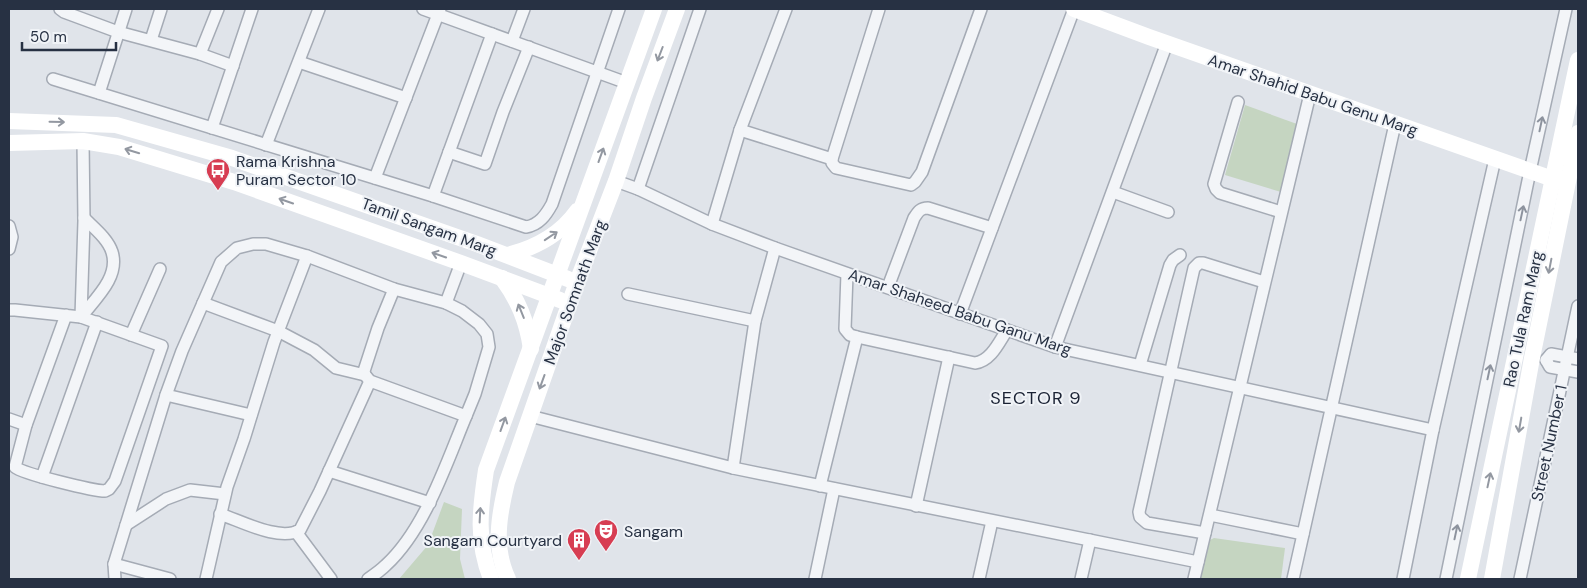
<svg xmlns="http://www.w3.org/2000/svg" width="1587" height="588" font-family="'DM Sans',sans-serif">
  <rect width="100%" height="100%" fill="#e0e4ea"/>
  <!-- green -->
  <g fill="#c5d5c1">
    <polygon points="1245,105 1297,124 1281,192 1225,175"/>
    <polygon points="444,502 462,509 460,559 465,579 399,579 428,545"/>
    <polygon points="1214,538 1285,548 1281,579 1200,579 1210,540"/>
  </g>
  <g fill="none" stroke-linecap="round" stroke-linejoin="round">
    <!-- street casing -->
    <g stroke="#a5abb5" stroke-width="14">
      <g id="street">
        <polyline points="60,9 64,12 118,32 200,54 233,66"/>
        <polyline points="423,9 627,83"/>
        <polyline points="879,9 832,159 832,163 836,168 911,185 915,182 922,172 981,9"/>
        <polyline points="151,40 161,9"/>
        <polyline points="512,41 524,9"/>
        <polyline points="200,54 218,9"/>
        <polyline points="299,62 406,98"/>
        <path d="M53 79 433 196 526 227C539 225 546 215 552 204L619 9"/>
        <polyline points="99,93 126,9"/>
        <polyline points="1238,102 1214,184 1216,189 1220,193 1281,212"/>
        <polyline points="212,128 252,9"/>
        <polyline points="740,130 832,159"/>
        <polyline points="266,145 319,9"/>
        <polyline points="449,152 485,164 503,112 529,47"/>
        <polyline points="375,178 440,9"/>
        <polyline points="616,181 638,189 712,224 775,248 1055,347 1433,430"/>
        <polyline points="638,189 700,9"/>
        <polyline points="1113,192 1168,212"/>
        <polyline points="433,196 492,34"/>
        <polyline points="712,224 740,130 786,9"/>
        <polyline points="9,226 12,237 9,249"/>
        <path d="M847 274 845 329 850 335 857 337 975 363C991 361 999 342 1007 330"/>
        <path d="M888 287 914 218C918 212 920 208 928 208L992 228"/>
        <polyline points="628,294 755,321"/>
        <polyline points="203,303 278,331 314,350 336,368 365,375"/>
        <polyline points="446,303 461,263"/>
        <path d="M9 310H15L81 317 162 346 115 481 109 489 105 491C94 491 23 474 15 467L26 425 66 315"/>
        <polyline points="960,314 1074,9"/>
        <polyline points="81,317 84,221 83,141"/>
        <path d="M81 317C95 299 120 277 112 252 108 239 94 228 84 218"/>
        <polyline points="131,335 160,269"/>
        <polyline points="1055,347 1167,43"/>
        <polyline points="1546,360 1550,367 1578,372"/>
        <polyline points="1546,360 1551,354 1578,359"/>
        <polyline points="1140,365 1170,265 1173,260 1180,255"/>
        <polyline points="166,395 251,415"/>
        <polyline points="530,416 733,468 1198,562"/>
        <polyline points="9,419 26,425"/>
        <polyline points="733,468 755,321 775,248"/>
        <polyline points="329,471 430,503"/>
        <polyline points="42,477 97,322"/>
        <polyline points="820,486 857,337"/>
        <polyline points="916,506 949,357"/>
        <path d="M220 514C241 521 280 542 300 530L320 491 370 381"/>
        <polyline points="1210,515 1303,534"/>
        <polyline points="126,525 166,499 190,490 225,494"/>
        <polyline points="296,532 331,579"/>
        <polyline points="1205,533 1147,523 1140,517 1139,512 1194,268 1199,263 1203,263 1264,282"/>
        <polyline points="114,564 170,579"/>
        <polyline points="115,579 114,564 166,395 182,351 221,262 237,248 253,244 266,244 307,256 394,289 446,303 462,311 479,324 487,334 489,347 475,394 466,416"/>
        <polyline points="206,579 227,487 244,439 274,342 307,256"/>
        <path d="M368 579C374 575 381 570 386 565 425 529 446 464 466 416L370 381 365 375 364 371 378 328 394 289"/>
        <polyline points="815,579 834,489"/>
        <polyline points="979,579 992,521"/>
        <polyline points="1081,579 1090,540"/>
        <polyline points="1194,579 1310,94"/>
        <polyline points="1293,579 1395,124"/>
        <polyline points="1403,579 1433,430 1495,159"/>
        <polyline points="1446,579 1530,171 1566,9"/>
        <polyline points="1520,579 1578,306"/>
      </g>
    </g>
    <!-- street -->
    <use href="#street" stroke="#f3f5f8" stroke-width="11"/>
    <!-- secondary -->
    <g stroke="#fff" stroke-width="16">
      <polyline points="1074,9 1149,37 1567,184"/>
      <polyline points="9,121 116,125 232,158 477,244 568,279"/>
      <polyline points="9,143 83,141 119,147 234,182 461,263 560,300"/>
      <path d="M507 255C535 248 560 235 577 211"/>
      <path d="M502 278C518 300 527 321 531 349"/>
      <path d="M491 579C476 541 480 509 486 470L654 9"/>
      <path d="M508 579C493 547 499 515 507 482L577 282 616 181 644 98 677 9"/>
      <polyline points="1468,579 1578,60"/>
      <polyline points="1492,579 1532,358 1578,133"/>
    </g>
  </g>
  <!-- one-way arrows -->
  <defs><path id="oneway-shaft" d="M-6 0H5M1.5-3L5.5 0L1.5 3" fill="none" stroke-width="1.6" stroke-linecap="round" stroke-linejoin="round" transform="scale(1.25)"/></defs>
  <g stroke="#9398a1">
    <use href="#oneway-shaft" transform="translate(660 54) rotate(111)"/>
    <use href="#oneway-shaft" transform="translate(57 122) rotate(1)"/>
    <use href="#oneway-shaft" transform="translate(132 151) rotate(-163)"/>
    <use href="#oneway-shaft" transform="translate(601 155) rotate(-70)"/>
    <use href="#oneway-shaft" transform="translate(286 201) rotate(-161)"/>
    <use href="#oneway-shaft" transform="translate(551 236) rotate(-34)"/>
    <use href="#oneway-shaft" transform="translate(439 255) rotate(-161)"/>
    <use href="#oneway-shaft" transform="translate(1550 266) rotate(101)"/>
    <use href="#oneway-shaft" transform="translate(521 311) rotate(-112)"/>
    <use href="#oneway-shaft" transform="translate(542 382) rotate(110)"/>
    <use href="#oneway-shaft" transform="translate(503 424) rotate(-70)"/>
    <use href="#oneway-shaft" transform="translate(1520 425) rotate(100)"/>
    <use href="#oneway-shaft" transform="translate(1489 480) rotate(-78)"/>
    <use href="#oneway-shaft" transform="translate(480 515) rotate(-87)"/>
  </g>
  <g stroke="#8d939e">
    <use href="#oneway-shaft" transform="translate(1541 124) rotate(-78)"/>
    <use href="#oneway-shaft" transform="translate(1522 213) rotate(-78)"/>
    <use href="#oneway-shaft" transform="translate(1489 372) rotate(-78)"/>
    <use href="#oneway-shaft" transform="translate(1456 532) rotate(-78)"/>
  </g>
  <!-- icons -->
  <defs>
    <g id="bus-pin" transform="scale(1.25)"><path d="M0 17L-7.5 6A9.5 9.5 0 1 1 7.5 6Z" fill="#d73d52" stroke="#f0f3f7"/><path d="M-5-6H5V4H4V6H2V4H-2V6H-4V4H-5ZM-3.5-4V0h7V-4ZM-3.5 1.2v1.5H-2V1.2ZM2 1.2v1.5H3.5V1.2Z" fill="#fff"/></g>
    <g id="theatre-pin" transform="scale(1.25)"><path d="M0 17L-7.5 6A9.5 9.5 0 1 1 7.5 6Z" fill="#d73d52" stroke="#f0f3f7"/><path d="M-5-5.5Q0-4 5-5.5V0Q5 5 0 6Q-5 5-5 0ZM-3.3-2.5H-1v1.5H-3.3ZM1-2.5H3.3v1.5H1ZM-2.8 1Q0 5.5 2.8 1Z" fill="#fff"/></g>
    <g id="building-pin" transform="scale(1.25)"><path d="M0 17L-7.5 6A9.5 9.5 0 1 1 7.5 6Z" fill="#d73d52" stroke="#f0f3f7"/><path d="M-4-6H4V6H1V3H-1V6H-4ZM-2.5-4.3h1.7v1.8h-1.7ZM.8-4.3h1.7v1.8H.8ZM-2.5-1h1.7V.8h-1.7ZM.8-1h1.7V.8H.8Z" fill="#fff"/></g>
  </defs>
  <g fill-rule="evenodd">
    <use href="#bus-pin" x="218" y="170"/>
    <use href="#theatre-pin" x="606" y="531"/>
    <use href="#building-pin" x="579" y="540"/>
  </g>
  <g text-anchor="middle" dominant-baseline="central" stroke-width="4" stroke-linejoin="round" paint-order="stroke">
    <!-- street labels -->
    <g font-size="16" fill="#273143" stroke="#f0f3f7">
      <text transform="translate(1313 95) rotate(19)">Amar Shahid Babu Genu Marg</text>
      <text transform="translate(429 227) rotate(20)">Tamil Sangam Marg</text>
      <text transform="translate(575 292) rotate(-70)">Major Somnath Marg</text>
      <text transform="translate(960 312) rotate(19)">Amar Shaheed Babu Ganu Marg</text>
      <text transform="translate(1523 319) rotate(-78)">Rao Tula Ram Marg</text>
      <text transform="translate(1549 443) rotate(-78)">Street Number 1</text>
    </g>
    <!-- poi labels -->
    <g font-size="16" fill="#273143" stroke="#f0f3f7" text-anchor="start">
      <text x="236" y="161">Rama Krishna<tspan x="236" dy="18">Puram Sector 10</tspan></text>
      <text x="624" y="531">Sangam</text>
      <text x="562" y="540" text-anchor="end">Sangam Courtyard</text>
    </g>
    <!-- neighbourhood labels -->
    <g font-size="18" letter-spacing="1" fill="#1a2234" stroke="#f0f3f7">
      <text x="1036" y="398">SECTOR 9</text>
    </g>
  </g>
  <!-- border -->
  <rect width="1587" height="588" fill="none" stroke="#273143" stroke-width="20"/>
  <!-- scale -->
  <path d="M22 42v8h94v-8" fill="none" stroke="#273143" stroke-width="2.5"/>
  <text x="30" y="42" font-size="15" fill="#273143" stroke="#f0f3f7" stroke-width="4" paint-order="stroke">50 m</text>
</svg>
